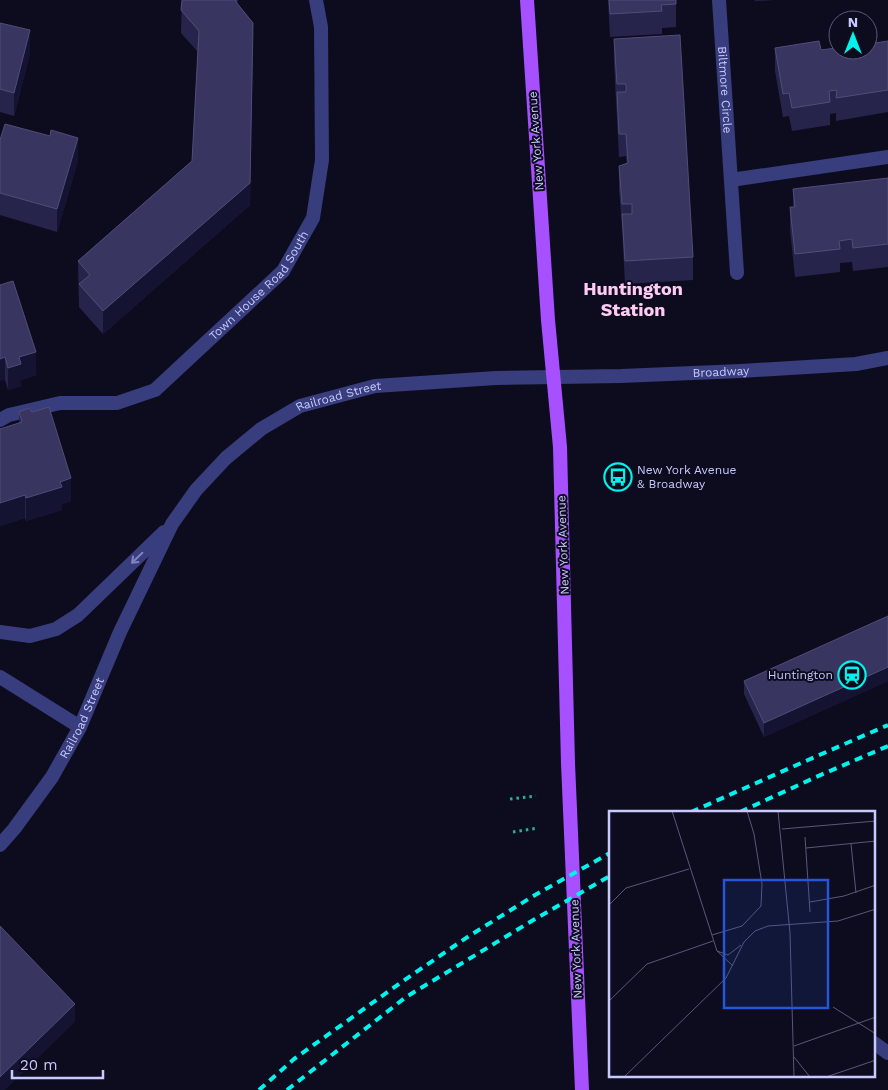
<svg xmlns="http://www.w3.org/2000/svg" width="888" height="1090" font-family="'Work Sans',sans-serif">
  <rect width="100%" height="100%" fill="#0d0c1e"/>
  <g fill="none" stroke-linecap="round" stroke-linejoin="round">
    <!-- path -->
    <g stroke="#2dae96" stroke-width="3" stroke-dasharray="2.5 4" stroke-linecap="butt">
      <polyline points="510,799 536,796"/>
      <polyline points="513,832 538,828"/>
    </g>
    <!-- service -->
    <polyline stroke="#373d7d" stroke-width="14" points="874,1043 888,1053"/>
    <!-- minor -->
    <g stroke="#373d7d" stroke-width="14">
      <path id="s1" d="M719 0 737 273"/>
      <polyline points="731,180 888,157"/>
      <path id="s2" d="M0 420 9 415 60 403H117L155 390 283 271 313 218 322 160 321 27 316 0"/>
      <polyline points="0,632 30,636 56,629 78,615 164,532"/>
      <polyline points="0,677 80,727"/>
      <path id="s3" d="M0 845 14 829 52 777 80 727 120 632 172 524 196 490 226 458 261 429 300 406 375 386 496 378 621 376 741 371 856 364 888 358"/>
    </g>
    <!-- primary -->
    <polyline stroke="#a750ff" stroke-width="14" points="527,0 548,320 560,447 568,763 582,1090"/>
    <!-- rail -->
    <g stroke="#00f3ec" stroke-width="4" stroke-dasharray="8 6" stroke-linecap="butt">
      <polyline points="691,812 808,760 888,725"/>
      <polyline points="740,812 816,777 888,746"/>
      <polyline points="259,1090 294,1059 403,981 469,936 535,895 610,853"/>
      <polyline points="287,1090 406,997 535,919 610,876"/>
    </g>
  </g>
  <!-- wall -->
  <g fill="#27244c">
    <polygon points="182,0 238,0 237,4 253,46 250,205 103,334 79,307 78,261 192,161 198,52 181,33"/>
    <polygon points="608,0 676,0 676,27 662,28 662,34 610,37"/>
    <polygon points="755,0 775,0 755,1"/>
    <polygon points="0,23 30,53 14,116 0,112"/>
    <polygon points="834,38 875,43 888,41 888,112 836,121 836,113 830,114 830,125 792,131 789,116 783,117 775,71 775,48 821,50 834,49"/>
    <polygon points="614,39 693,257 693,280 625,284 622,227 619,189 619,166 627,164 626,156 619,157 614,62"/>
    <polygon points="0,140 78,161 57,232 0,215"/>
    <polygon points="888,178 888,267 853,271 852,262 840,263 840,272 795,277 790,230 790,207 793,207 793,189"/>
    <polygon points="0,285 36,375 21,380 21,386 8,390 5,380"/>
    <polygon points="19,412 71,501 62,504 62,510 26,521 25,518 0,526 0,429 19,423"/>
    <polygon points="888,616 888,681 764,737 744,694 744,681"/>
  </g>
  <!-- shaded-wall -->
  <g fill="#151332">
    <polygon points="253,23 250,205 103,334 103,311 250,183"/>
    <polygon points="30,30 30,53 14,116 14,93"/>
    <polygon points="78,138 78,161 57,232 57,209"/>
    <polygon points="36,352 36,375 21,380 21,386 8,390 8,368 19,357"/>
    <polygon points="5,357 5,380 0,381 0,359"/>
    <polygon points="71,478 71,501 62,504 62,510 26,521 26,498 60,482"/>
    <polygon points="25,495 25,518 0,526 0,503"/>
    <polygon points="888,667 888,681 764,737 764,723"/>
    <polygon points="75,1004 75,1022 5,1090 0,1090 0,1077"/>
  </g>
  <!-- building -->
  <g fill="#383660" stroke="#4f4d79">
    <polygon points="182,0 236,0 236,2 253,23 250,183 103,311 79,284 90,275 78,261 192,161 199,31 181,10"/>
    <polygon points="609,0 676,0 676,4 661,5 662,11 610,14"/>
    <polygon points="0,23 30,30 14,93 0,89"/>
    <polygon points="873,32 875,43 888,41 888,90 836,98 837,90 829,91 830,102 792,108 789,93 783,94 775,48 819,41 821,50 836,48 834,38 838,38 838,50 868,50 868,33"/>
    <polygon points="680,35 693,257 625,261 622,214 632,214 632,204 622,204 619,166 628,163 626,134 619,134 617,92 626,92 626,84 617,84 614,39"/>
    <polygon points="5,124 50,136 51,130 78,138 57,209 0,193 0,140"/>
    <polygon points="888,178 888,244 853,248 852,239 839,241 840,249 795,254 790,207 795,207 793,189"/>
    <polygon points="13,281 36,352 19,357 21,364 8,368 5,357 0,359 0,285"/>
    <polygon points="49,407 71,478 60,482 62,487 26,498 25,495 0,503 0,429 22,422 19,412 29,408 32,412"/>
    <polygon points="888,616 888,667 764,723 744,681"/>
    <polygon points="0,926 75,1004 0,1077"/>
  </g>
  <!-- one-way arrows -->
  <defs><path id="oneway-shaft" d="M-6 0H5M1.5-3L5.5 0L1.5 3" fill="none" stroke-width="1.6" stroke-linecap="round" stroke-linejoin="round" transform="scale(1.25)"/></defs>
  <use stroke="#8083be" href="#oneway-shaft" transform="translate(137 558) rotate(136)"/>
  <!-- icons -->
  <defs>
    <g id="bus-ring" transform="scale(1.4375)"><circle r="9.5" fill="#0d0c1e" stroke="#00f3ec" stroke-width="1.5"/><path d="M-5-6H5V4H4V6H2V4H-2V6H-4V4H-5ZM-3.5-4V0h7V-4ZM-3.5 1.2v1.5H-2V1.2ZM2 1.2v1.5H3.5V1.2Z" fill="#00f3ec"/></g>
    <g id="station-ring" transform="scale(1.4375)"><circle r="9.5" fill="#0d0c1e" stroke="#00f3ec" stroke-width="1.5"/><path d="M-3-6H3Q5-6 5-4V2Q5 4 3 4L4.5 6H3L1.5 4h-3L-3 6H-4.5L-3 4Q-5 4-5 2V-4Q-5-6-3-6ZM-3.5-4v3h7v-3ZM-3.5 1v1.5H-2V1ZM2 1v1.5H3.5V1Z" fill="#00f3ec"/></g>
  </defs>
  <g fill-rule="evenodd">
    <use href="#bus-ring" x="618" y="477"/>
    <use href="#station-ring" x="852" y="675"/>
  </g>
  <g text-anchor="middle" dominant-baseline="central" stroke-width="4" stroke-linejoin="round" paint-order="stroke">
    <!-- street labels -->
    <g font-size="12" fill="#c8c9ff" stroke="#0d0c1e">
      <text stroke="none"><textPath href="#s1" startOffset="90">Biltmore Circle</textPath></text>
      <text transform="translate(536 141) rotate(-94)">New York Avenue</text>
      <text stroke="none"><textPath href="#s2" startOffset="308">Town House Road South</textPath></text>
      <text stroke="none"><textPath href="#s3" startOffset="966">Broadway</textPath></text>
      <text stroke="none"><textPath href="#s3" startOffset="582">Railroad Street</textPath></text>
      <text transform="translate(563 545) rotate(-92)">New York Avenue</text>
      <text stroke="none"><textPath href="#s3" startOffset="152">Railroad Street</textPath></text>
      <text transform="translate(576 949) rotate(-92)">New York Avenue</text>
    </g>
    <!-- poi labels -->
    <g font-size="12" fill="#c8c9ff" stroke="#0d0c1e" text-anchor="start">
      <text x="637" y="470">New York Avenue<tspan x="637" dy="14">&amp; Broadway</tspan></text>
      <text x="833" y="675" text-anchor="end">Huntington</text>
    </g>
    <!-- district labels -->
    <g font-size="18" font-weight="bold" fill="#ffcaf3" stroke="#0d0c1e">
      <text x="633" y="288">Huntington<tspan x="633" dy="21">Station</tspan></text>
    </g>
  </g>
  <!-- overview -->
  <g transform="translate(609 811)">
    <rect width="266" height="266" fill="#0d0c1e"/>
    <path fill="none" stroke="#585878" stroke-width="1" d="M63 0 108 140 124 155M169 0 181 122 185 266M173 18 267 10M196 26 201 101M242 33 247 82M197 37 267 30M201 91 235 85 267 74M0 94 17 77 80 58M103 124 133 115 152 95 153 73 145 23 138 0M108 140 119 144 132 134M0 190 38 153 104 130M224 196 267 223M185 235 267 206M185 246 201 266M15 266 117 167 135 131 146 120 159 115 229 110 267 98M217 266 267 249"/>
    <path fill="#2654da" fill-opacity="0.15" stroke="#2654da" stroke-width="2.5" d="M115 69H219V197H115Z"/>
    <rect width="266" height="266" fill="none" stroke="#c8c9ff" stroke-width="2.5"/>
  </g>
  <!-- north arrow -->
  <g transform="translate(853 35)"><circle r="24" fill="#0d0c1e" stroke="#585878"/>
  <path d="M0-4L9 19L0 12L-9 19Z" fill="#00f3ec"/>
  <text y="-8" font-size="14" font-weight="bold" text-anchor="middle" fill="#c8c9ff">N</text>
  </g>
  <!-- scale -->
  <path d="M12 1070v8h91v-8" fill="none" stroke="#c8c9ff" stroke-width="2.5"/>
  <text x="20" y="1070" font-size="15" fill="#c8c9ff" stroke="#0d0c1e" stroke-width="4" paint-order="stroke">20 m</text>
</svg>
